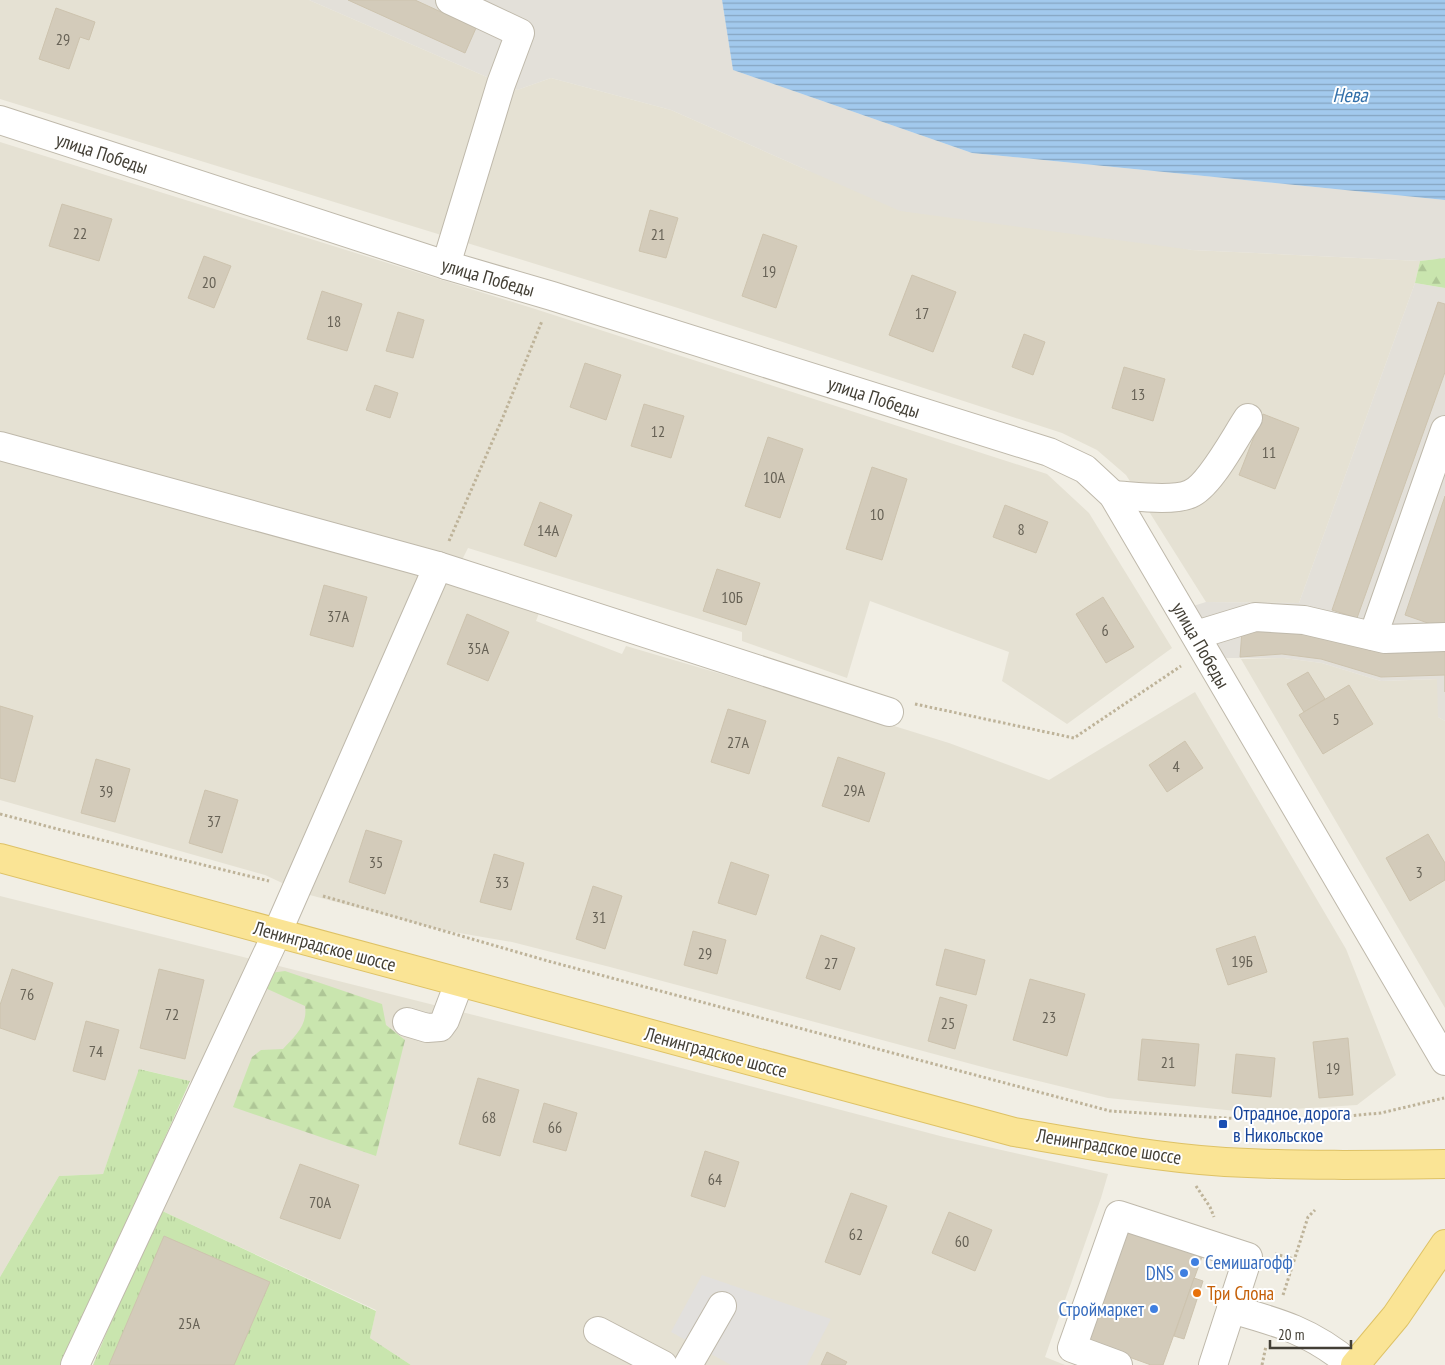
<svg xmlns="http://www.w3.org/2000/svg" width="1445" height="1365" font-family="'PT Sans Narrow',sans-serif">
  <defs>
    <pattern id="grass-tufts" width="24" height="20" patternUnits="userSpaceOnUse" patternTransform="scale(1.25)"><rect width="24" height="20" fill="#c9e5ae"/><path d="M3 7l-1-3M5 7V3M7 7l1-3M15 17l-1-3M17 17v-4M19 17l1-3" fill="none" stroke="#aec696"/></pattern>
    <pattern id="forest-firs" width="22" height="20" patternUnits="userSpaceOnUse" patternTransform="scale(1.25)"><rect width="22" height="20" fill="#c9e5ae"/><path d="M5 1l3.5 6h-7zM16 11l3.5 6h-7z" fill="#aec696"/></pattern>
    <pattern id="water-rules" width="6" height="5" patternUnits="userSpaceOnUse" patternTransform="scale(1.25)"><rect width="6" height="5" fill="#a2c9ed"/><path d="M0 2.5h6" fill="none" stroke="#86a5c1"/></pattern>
  </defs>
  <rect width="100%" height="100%" fill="#f1eee4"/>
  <!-- residential -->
  <g fill="#e5e1d3">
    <polygon points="0,0 309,0 517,90 551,78 671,110 807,170 1192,250 1420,261 1415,283 1299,603 1206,602 1126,475 1097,450 1062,433 678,308 0,99"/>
    <polygon points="0,142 532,308 1047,474 1089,513 1172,648 1067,724 1002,681 1009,652 870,601 847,678 742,641 742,632 468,548 450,584 539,613 536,621 622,654 626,646 820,703 949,743 1049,780 1195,692 1346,949 1396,1075 1357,1105 1246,1112 1108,1098 990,1069 610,967 512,942 442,930 306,894 265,875 0,800"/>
    <polygon points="1284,658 1322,663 1381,681 1438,679 1438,717 1445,721 1445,1008 1241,659"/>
    <polygon points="0,896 605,1048 944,1137 1108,1174 1101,1198 1045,1357 1065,1365 411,1365 370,1338 376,1310 158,1209 214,1090 190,1081 140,1069 103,1174 59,1176 0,1277"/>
  </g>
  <!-- industrial -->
  <g fill="#e3e0d9">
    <polygon points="309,0 722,0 733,70 972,153 1445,200 1445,258 1420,261 1192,250 900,211 671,110 551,78 517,90"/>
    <polygon points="1415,283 1445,288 1445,721 1438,717 1437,679 1381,681 1322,663 1284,658 1221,658 1190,607 1206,602 1299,603"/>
  </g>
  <!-- grass -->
  <g fill="url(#grass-tufts)">
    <polygon points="139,1069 190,1081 64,1365 0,1365 0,1277 59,1176 103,1174"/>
    <polygon points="158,1209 376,1311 370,1338 411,1365 93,1365"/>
  </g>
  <!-- forest -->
  <g fill="url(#forest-firs)">
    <polygon points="1445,258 1445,288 1415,283 1420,261"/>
    <path d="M285 971 382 1004 386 1025 405 1040 376 1156 233 1107 252 1057 261 1050 283 1049C295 1036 308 1025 305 1006L263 987 270 973Z"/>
  </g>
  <!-- parking -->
  <polygon fill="#e2e0dd" points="702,1275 831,1319 807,1365 731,1365 671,1332"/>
  <!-- water -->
  <polygon fill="url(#water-rules)" points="722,0 1445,0 1445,200 972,153 733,70"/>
  <!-- building -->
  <g fill="#d3cbba" stroke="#cdc3ae">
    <polygon points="348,0 415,0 476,28 465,53"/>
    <polygon points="56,8 95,22 89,40 80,37 69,69 39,59"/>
    <polygon points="62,204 112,219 99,261 49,246"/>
    <polygon points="650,210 678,218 666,258 639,251"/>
    <polygon points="763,234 797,246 776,308 742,296"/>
    <polygon points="204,256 231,266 214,308 188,298"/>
    <polygon points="912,275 956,292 933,352 889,335"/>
    <polygon points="322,291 362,304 347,351 307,339"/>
    <polygon points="1438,302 1445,304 1445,372 1357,618 1332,610"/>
    <polygon points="398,312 424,320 413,358 386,351"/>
    <polygon points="1024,334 1045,342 1033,375 1012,367"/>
    <polygon points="585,363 621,375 606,420 570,407"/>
    <polygon points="1124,367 1165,379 1153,421 1112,408"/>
    <polygon points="375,385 398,393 390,418 366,410"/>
    <polygon points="644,404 684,416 671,458 631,446"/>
    <polygon points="1263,414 1299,428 1275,489 1239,475"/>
    <polygon points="768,437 803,449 780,518 745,506"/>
    <polygon points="872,467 907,479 882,560 846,549"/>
    <polygon points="1445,496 1445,629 1405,615"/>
    <polygon points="540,502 572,515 556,557 524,545"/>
    <polygon points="1005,505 1048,522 1036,553 993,537"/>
    <polygon points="717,569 760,583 746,625 703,611"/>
    <polygon points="324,585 367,597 353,647 310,635"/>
    <polygon points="1103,597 1134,647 1106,663 1076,614"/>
    <polygon points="467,614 509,632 488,681 447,664"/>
    <polygon points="1242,631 1285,632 1445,650 1445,692 1445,675 1381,677 1321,659 1282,654 1240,657"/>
    <polygon points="1308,672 1325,699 1304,712 1287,684"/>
    <polygon points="1349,685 1373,724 1323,754 1299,715"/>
    <polygon points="0,706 33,716 15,782 0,778"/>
    <polygon points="728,709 766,721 749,774 711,762"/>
    <polygon points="1185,741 1203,768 1167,792 1149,765"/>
    <polygon points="838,757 885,773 869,822 822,806"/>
    <polygon points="96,759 130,769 115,822 81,813"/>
    <polygon points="205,790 238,800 222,853 189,843"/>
    <polygon points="366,830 402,841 385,894 349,882"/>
    <polygon points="1428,834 1445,863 1445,880 1410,901 1386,858"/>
    <polygon points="494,854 524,863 511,910 480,902"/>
    <polygon points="731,862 769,875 756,915 718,903"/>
    <polygon points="593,886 622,896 605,949 576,939"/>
    <polygon points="693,931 726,940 717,974 684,965"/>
    <polygon points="821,935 855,948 840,990 806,978"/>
    <polygon points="1255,936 1267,972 1228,985 1216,949"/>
    <polygon points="945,949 985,960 976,995 936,985"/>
    <polygon points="12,969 53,983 35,1040 0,1028 0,1005"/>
    <polygon points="159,969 204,980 185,1059 140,1048"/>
    <polygon points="1030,979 1085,994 1067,1056 1013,1040"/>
    <polygon points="940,997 967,1005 955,1049 928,1041"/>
    <polygon points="86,1021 119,1030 105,1080 73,1071"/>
    <polygon points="1348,1038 1353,1095 1319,1098 1313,1042"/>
    <polygon points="1142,1039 1199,1044 1195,1086 1138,1080"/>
    <polygon points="1236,1054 1275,1058 1271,1097 1232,1093"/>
    <polygon points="478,1078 519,1090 500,1156 459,1144"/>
    <polygon points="544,1103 577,1113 566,1151 533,1142"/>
    <polygon points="705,1151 739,1162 725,1207 691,1196"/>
    <polygon points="300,1164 359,1185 340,1239 280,1218"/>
    <polygon points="851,1193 887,1206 860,1275 825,1262"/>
    <polygon points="949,1212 992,1230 975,1271 932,1253"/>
    <polygon points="1129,1227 1203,1254 1163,1365 1151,1365 1088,1342"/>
    <polygon points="164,1236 270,1282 234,1365 109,1365"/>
    <polygon points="1194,1278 1203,1281 1184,1339 1174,1336"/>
    <polygon points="827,1352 847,1362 845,1365 821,1365"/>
  </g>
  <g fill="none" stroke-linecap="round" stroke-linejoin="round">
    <!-- minor casing -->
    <g stroke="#bfb9ab" stroke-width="30">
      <g id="minor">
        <polyline points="0,120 446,265 552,296 1049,452 1085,469 1113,495 1445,1061"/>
        <polyline points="446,265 501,84 520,33 450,0"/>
        <polyline points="0,446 438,566 889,712"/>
        <path d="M1113 495C1133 496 1172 502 1190 494 1210 486 1235 437 1248 418"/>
        <polyline points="1196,635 1255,617 1304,620 1385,639 1445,637"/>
        <polyline points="1373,636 1445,430"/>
        <polyline points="407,1022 427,1028 440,1027 445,1020 459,983"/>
        <path d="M1231 1309C1278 1322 1313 1332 1351 1365"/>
        <polyline points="598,1331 663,1365"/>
        <polyline points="75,1365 277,933 438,566"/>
        <polyline points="688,1365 722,1306"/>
        <polyline points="1118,1365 1072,1348 1119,1215 1248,1257 1213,1365"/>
      </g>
    </g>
    <!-- major casing -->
    <g stroke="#dec266" stroke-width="30">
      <g id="major">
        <path d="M0 858 1014 1132C1084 1144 1153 1157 1225 1162 1298 1166 1371 1165 1445 1164"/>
        <polyline points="1355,1365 1396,1316 1445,1244"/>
      </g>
    </g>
    <!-- path -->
    <g stroke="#beb399" stroke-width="3" stroke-dasharray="2.5 2.5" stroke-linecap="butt">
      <polyline points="449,541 503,417 542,321"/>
      <polyline points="915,704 1074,738 1181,666"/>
      <polyline points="0,814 73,833 269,881"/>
      <polyline points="323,896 548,961 1110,1111 1242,1119 1336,1117 1381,1113 1444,1098"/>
      <polyline points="1196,1186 1210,1207 1214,1217"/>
      <polyline points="1275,1254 1294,1259"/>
      <polyline points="1283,1295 1308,1217 1315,1210"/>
      <polyline points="1262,1365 1266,1346"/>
    </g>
    <!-- minor -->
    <use href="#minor" stroke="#fff" stroke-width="28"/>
    <!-- major -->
    <use href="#major" stroke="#fae495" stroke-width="28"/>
  </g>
  <!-- markers -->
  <rect fill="#1a4fb4" stroke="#fff" stroke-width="2" x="1218" y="1119" width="10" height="10" rx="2.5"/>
  <g fill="#3f7fe0" stroke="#fff" stroke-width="2">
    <circle cx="1195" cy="1262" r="5"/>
    <circle cx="1184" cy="1273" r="5"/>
    <circle cx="1154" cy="1309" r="5"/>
  </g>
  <circle fill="#e8710a" stroke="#fff" stroke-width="2" cx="1197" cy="1293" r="5"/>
  <g text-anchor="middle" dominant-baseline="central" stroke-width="4" stroke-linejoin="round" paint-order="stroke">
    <!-- number labels -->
    <g font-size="16" fill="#676256">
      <text x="63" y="39">29</text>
      <text x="80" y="233">22</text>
      <text x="658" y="234">21</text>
      <text x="769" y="271">19</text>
      <text x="209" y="282">20</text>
      <text x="922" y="313">17</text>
      <text x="334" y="321">18</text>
      <text x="1138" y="394">13</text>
      <text x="658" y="431">12</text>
      <text x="1269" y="452">11</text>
      <text x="774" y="477">10А</text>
      <text x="877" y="514">10</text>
      <text x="1021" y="529">8</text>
      <text x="548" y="530">14А</text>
      <text x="732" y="597">10Б</text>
      <text x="338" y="616">37А</text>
      <text x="1105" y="630">6</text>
      <text x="478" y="648">35А</text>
      <text x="1336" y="719">5</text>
      <text x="738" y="742">27А</text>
      <text x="1176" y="766">4</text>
      <text x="854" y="790">29А</text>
      <text x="106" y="791">39</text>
      <text x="214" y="821">37</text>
      <text x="376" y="862">35</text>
      <text x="1419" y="872">3</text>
      <text x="502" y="882">33</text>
      <text x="599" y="917">31</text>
      <text x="705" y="953">29</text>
      <text x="1242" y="961">19Б</text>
      <text x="831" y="963">27</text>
      <text x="27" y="994">76</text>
      <text x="172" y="1014">72</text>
      <text x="1049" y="1017">23</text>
      <text x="948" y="1023">25</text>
      <text x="96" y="1051">74</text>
      <text x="1168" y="1062">21</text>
      <text x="1333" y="1068">19</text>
      <text x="489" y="1117">68</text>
      <text x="555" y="1127">66</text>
      <text x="715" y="1179">64</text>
      <text x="320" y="1202">70А</text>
      <text x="856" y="1234">62</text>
      <text x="962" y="1241">60</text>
      <text x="189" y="1323">25А</text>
    </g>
    <!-- street labels -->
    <g font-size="19" fill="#433f35" stroke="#fff">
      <text transform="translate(102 153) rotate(18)">улица Победы</text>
      <text transform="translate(488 277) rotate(16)">улица Победы</text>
      <text transform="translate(874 397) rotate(18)">улица Победы</text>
      <text transform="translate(1201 645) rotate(60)">улица Победы</text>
      <text transform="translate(325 946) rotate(15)">Ленинградское шоссе</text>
      <text transform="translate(716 1052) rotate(15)">Ленинградское шоссе</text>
      <text transform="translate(1109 1146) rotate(9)">Ленинградское шоссе</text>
    </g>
    <!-- transit labels -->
    <g font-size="19" fill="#164399" stroke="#fff" text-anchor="start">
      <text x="1233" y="1113">Отрадное, дорога<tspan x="1233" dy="22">в Никольское</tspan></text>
    </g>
    <!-- shop labels -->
    <g font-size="19" fill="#366cbe" stroke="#fff" text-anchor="end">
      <text x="1205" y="1262" text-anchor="start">Семишагофф</text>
      <text x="1174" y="1273">DNS</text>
      <text x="1144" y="1309">Строймаркет</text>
    </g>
    <!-- food labels -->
    <g font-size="19" fill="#c56008" stroke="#fff" text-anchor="start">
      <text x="1207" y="1293">Три Слона</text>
    </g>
    <!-- water labels -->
    <g font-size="20" font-style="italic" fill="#3370aa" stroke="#fff">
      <text x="1350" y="95">Нева</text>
    </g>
  </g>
  <!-- scale -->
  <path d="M1270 1340v8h81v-8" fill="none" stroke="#433f35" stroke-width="2.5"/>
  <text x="1278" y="1340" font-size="15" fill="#433f35" stroke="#ffffff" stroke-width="4" paint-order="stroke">20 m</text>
</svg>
